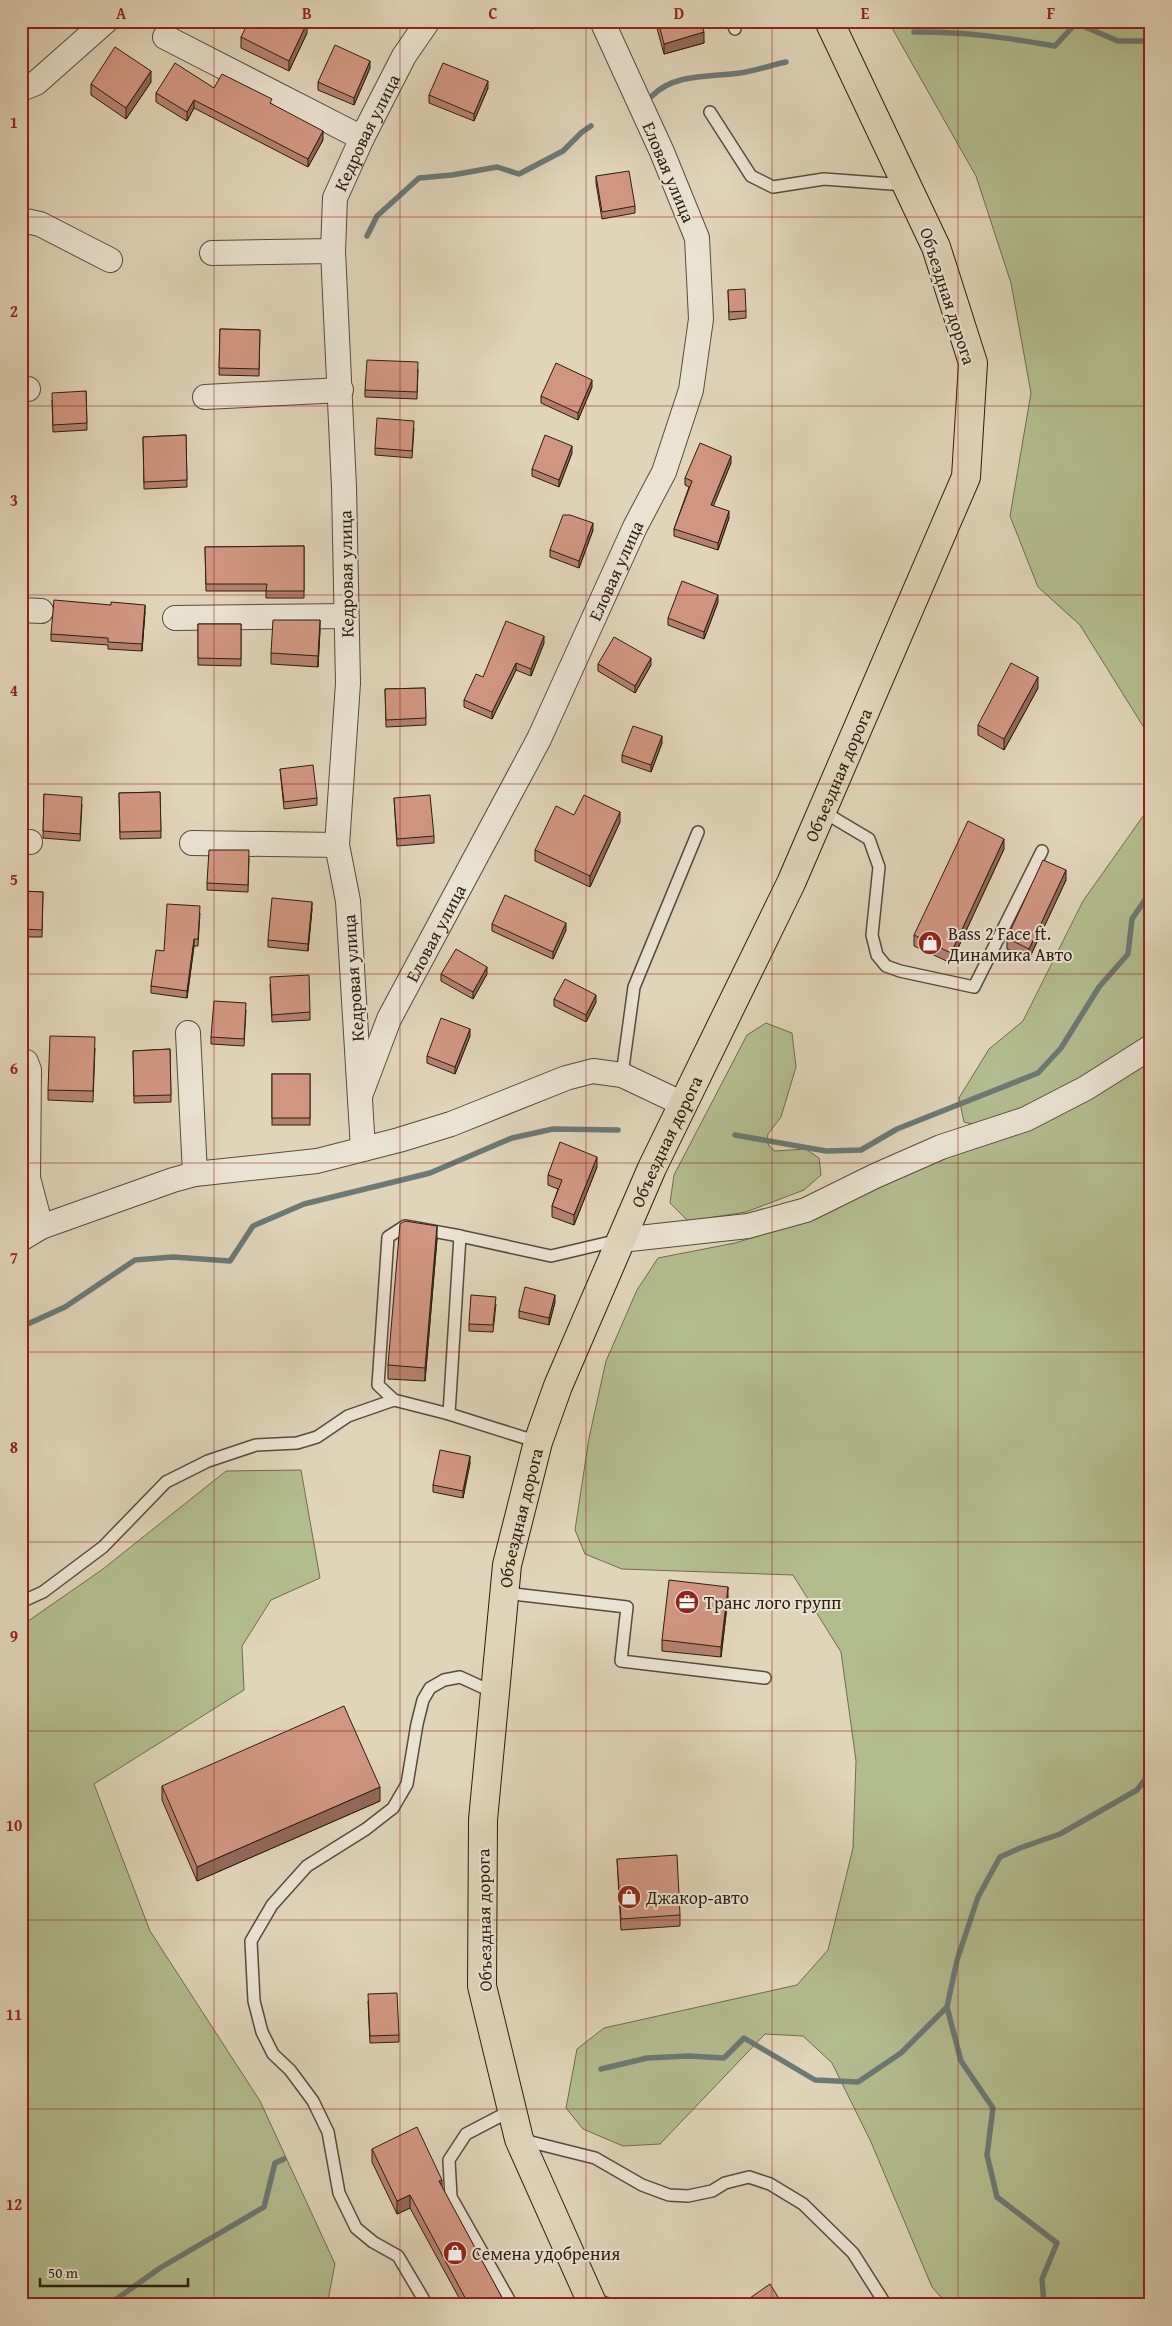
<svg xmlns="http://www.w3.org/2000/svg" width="1172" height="2326" font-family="'Gentium Book Plus',serif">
  <rect width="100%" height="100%" fill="#e0d4b9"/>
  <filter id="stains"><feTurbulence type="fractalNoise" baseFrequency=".004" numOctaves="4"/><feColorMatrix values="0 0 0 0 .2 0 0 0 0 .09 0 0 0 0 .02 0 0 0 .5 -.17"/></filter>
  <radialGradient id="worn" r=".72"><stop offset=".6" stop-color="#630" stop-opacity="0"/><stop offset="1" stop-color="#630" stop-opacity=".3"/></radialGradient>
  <!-- green -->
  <g fill="#b3bc8f" stroke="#6f6c4f">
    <polygon points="888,21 1151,21 1151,739 1080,625 1038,587 1010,516 1031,393 1011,283 976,176"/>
    <polygon points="1151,805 1151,1039 1036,1104 976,1125 964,1122 959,1098 989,1049 1023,1021 1083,901"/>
    <polygon points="766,1023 792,1033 796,1067 781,1117 768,1134 767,1142 770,1147 775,1151 806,1149 819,1158 821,1175 804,1190 746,1212 688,1221 670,1203 674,1175 747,1035"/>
    <polygon points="1151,1054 1151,2305 948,2305 932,2287 871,2142 832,2063 803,2036 765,2034 660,2144 623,2146 583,2129 566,2108 577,2049 604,2028 797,1985 828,1950 853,1848 856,1761 841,1652 793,1575 622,1569 585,1554 575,1530 589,1438 606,1361 637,1290 658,1258 735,1243 814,1219 904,1171"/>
    <polygon points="301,1470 320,1578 271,1600 242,1646 244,1690 94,1784 150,1931 260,2101 335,2264 327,2305 21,2305 21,1626 103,1569 226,1471"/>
  </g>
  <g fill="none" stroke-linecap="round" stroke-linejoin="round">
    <!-- stream -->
    <g stroke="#6c7974" stroke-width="5.5">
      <path d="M914 32C962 31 1008 38 1055 46L1076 23 1118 41H1151"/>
      <path d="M652 96C674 73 711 77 740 73 756 71 771 65 786 62"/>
      <polyline points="367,236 377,216 419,178 452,175 497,167 519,174 563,151 582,132 591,126"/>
      <polyline points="735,1135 826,1151 861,1150 897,1129 1038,1073 1061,1048 1099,987 1128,954 1132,919 1151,891"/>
      <polyline points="21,1327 65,1307 135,1260 173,1257 230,1261 253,1226 304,1204 430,1173 512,1138 553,1129 618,1130"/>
      <polyline points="601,2069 647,2058 689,2056 724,2058 744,2038 815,2080 858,2082 901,2053 947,2007"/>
      <polyline points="108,2305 160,2268 264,2207 275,2163 284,2159"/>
      <polyline points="1044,2305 1042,2279 1057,2243 997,2197 987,2155 993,2108 961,2061 947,2007 957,1960 978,1897 1000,1857 1020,1848 1060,1834 1137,1790 1151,1772"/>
    </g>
    <!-- service casing -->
    <g stroke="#584b3a" stroke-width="14">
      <g id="service">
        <polyline points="732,21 735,29"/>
        <polyline points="710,112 751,176 773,187 824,179 905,185"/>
        <polyline points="822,811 869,839 879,867 872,935 877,955 886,966 900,971 974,987 1042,851"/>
        <polyline points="622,1075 634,987 698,832"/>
        <polyline points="449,1414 394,1400 378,1385 388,1237 405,1226 460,1236"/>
        <polyline points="538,1442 449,1414 460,1236 551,1256 619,1240"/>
        <polyline points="505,1593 627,1607 621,1661 765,1678"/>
        <polyline points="21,1602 43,1592 103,1547 166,1482 208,1461 256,1445 297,1443 317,1437 348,1416 394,1400"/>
        <polyline points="523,2140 595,2158 642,2185 669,2195 688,2196 712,2191 725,2183 749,2177 770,2184 803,2204 853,2253 886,2305"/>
        <polyline points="592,2298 611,2305"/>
        <polyline points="427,2305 398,2256 373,2242 356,2228 339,2193 328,2132 313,2101 290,2070 273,2054 262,2032 254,2001 251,1941 272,1905 307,1866 366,1829 393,1808 407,1784 417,1724 423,1700 430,1688 444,1680 460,1677 495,1693"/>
        <polyline points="512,2305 451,2197 449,2160 466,2134 512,2110"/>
      </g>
    </g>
    <!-- minor casing -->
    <g stroke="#584b3a" stroke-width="26">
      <g id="minor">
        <polyline points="165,37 362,138"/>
        <polyline points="21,89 36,83 106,21"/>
        <polyline points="21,220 40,224 110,260"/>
        <polyline points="212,253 333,251"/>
        <polyline points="21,389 28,389"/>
        <polyline points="205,397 341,390"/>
        <polyline points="21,610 41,611"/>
        <polyline points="175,618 346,616"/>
        <polyline points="21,842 30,842"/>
        <polyline points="192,843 337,845"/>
        <polyline points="188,1033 195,1174"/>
        <polyline points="21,1060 26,1062 29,1070 28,1178 41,1227"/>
        <path id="s1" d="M360 1096 389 1019 539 739 635 527 664 472 691 390 701 319 697 238 662 152 602 21"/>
        <path id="s2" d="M363 1149 348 901 337 845 348 683 344 487 333 251 335 198 362 138 404 56 428 21"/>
        <polyline points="21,1239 41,1227 173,1180 195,1174 317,1161 399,1140 451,1124 566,1078 593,1071 622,1075 683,1104"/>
        <polyline points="621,1240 748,1226 806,1210 875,1176 941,1147 1026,1119 1086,1088 1151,1047"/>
      </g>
    </g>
    <!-- primary casing -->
    <g stroke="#2b1d0f" stroke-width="30">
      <g id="primary">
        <path id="s3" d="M593 2305 519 2139 482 1986 483 1820 507 1565 538 1442 558 1386 652 1168 791 883 966 477 973 363 936 247 829 21"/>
      </g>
    </g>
    <!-- service -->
    <use href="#service" stroke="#ebe3d2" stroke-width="11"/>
    <!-- minor -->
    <use href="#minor" stroke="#ebe3d2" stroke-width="24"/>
    <!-- primary -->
    <use href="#primary" stroke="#e0d4b9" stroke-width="28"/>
  </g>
  <!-- wall -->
  <g fill="#b48170" stroke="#2b1d0f">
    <polygon points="528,21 549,21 531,29"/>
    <polygon points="655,21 701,21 704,43 664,54"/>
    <polygon points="307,33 289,71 241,48 241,37"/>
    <polygon points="370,68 354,105 318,90 318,82"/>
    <polygon points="151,82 126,119 91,95 91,84"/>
    <polygon points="214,88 272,104 323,140 308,167 194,108 187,121 156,102 156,93"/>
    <polygon points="488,88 474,121 429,103 429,95"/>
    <polygon points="596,176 635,206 635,213 602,219 596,183"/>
    <polygon points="728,290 746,311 746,318 729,320"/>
    <polygon points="220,329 260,330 259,376 219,375"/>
    <polygon points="418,369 417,399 365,397 365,390"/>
    <polygon points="592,387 578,420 541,403 541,396"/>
    <polygon points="86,391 87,430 53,432 52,400"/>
    <polygon points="414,428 412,458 375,455 375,448"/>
    <polygon points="186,435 187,487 144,489 143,437"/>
    <polygon points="572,453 559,487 532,476 532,469"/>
    <polygon points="731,463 713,506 729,518 718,550 674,536 674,529 689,487 685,485 685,478"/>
    <polygon points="593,530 579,568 550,557 550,550"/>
    <polygon points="304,546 304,598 266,598 266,591 206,591 205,547"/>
    <polygon points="718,602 704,639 668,625 668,618"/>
    <polygon points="145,612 142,651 108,649 108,645 51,641 51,634"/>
    <polygon points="198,624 241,624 241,666 198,665"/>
    <polygon points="320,630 318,667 271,664 271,653"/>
    <polygon points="544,643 531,676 516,670 492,719 464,707 464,700 483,677"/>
    <polygon points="598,664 651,665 635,693 598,671"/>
    <polygon points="425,688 426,725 386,727 385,689"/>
    <polygon points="1038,688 1004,750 978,735 978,725"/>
    <polygon points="662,743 651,772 622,762 622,755"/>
    <polygon points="280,769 317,798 317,805 284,809"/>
    <polygon points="160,792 161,838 120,839 119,793"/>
    <polygon points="44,794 82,804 80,841 43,838"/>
    <polygon points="394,798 434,836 434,843 397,846"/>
    <polygon points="574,815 620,822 590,887 535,861 535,850"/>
    <polygon points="1004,849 951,963 914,946 914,935"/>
    <polygon points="249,858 248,892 207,890 207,883"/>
    <polygon points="1066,880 1029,959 1007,949 1007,938"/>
    <polygon points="21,891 43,892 42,937 21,937"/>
    <polygon points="312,909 308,951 268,947 268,940"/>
    <polygon points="200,913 198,946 194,946 187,998 151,993 151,986 164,951"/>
    <polygon points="492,924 566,930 553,959 492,931"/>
    <polygon points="441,974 487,974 473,999 441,981"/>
    <polygon points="270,984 310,1012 310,1020 272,1022"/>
    <polygon points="554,999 596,1002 586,1022 554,1006"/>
    <polygon points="246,1010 244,1046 211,1044 211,1037"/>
    <polygon points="470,1036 455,1074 427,1063 427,1056"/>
    <polygon points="95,1048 93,1102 48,1100 48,1090"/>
    <polygon points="170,1049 171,1102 134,1103 133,1051"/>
    <rect x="272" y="1074" width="38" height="51"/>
    <polygon points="597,1167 574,1225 552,1217 552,1206 558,1189 548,1185 548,1175"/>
    <polygon points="437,1239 425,1381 388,1379 388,1365"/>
    <polygon points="555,1302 549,1325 519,1318 519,1311"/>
    <polygon points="496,1304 493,1332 469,1331 469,1324"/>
    <polygon points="470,1463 463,1498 433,1492 433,1485"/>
    <polygon points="728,1597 721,1657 662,1651 662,1640"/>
    <polygon points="162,1786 380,1801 197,1881 162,1800"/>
    <polygon points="617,1859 680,1915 680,1926 621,1930"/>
    <polygon points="368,2001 399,2035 399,2042 370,2043"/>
    <polygon points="372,2149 442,2188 506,2305 463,2305 410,2208 397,2214 372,2162"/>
  </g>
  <!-- shaded-wall -->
  <g fill="#92695b" stroke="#2b1d0f">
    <polygon points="532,21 549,21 531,29 531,22"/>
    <polygon points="307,23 307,33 289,71 289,61"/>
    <polygon points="704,32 704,43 664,54 664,44"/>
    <polygon points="370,61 370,68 354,105 354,98"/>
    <polygon points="151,71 151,82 126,119 126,108"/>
    <polygon points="488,81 488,88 474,121 474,114"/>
    <polygon points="194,100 194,108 187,121 187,112"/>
    <polygon points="323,131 323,140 308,167 308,159"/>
    <polygon points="592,380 592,387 578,420 578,413"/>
    <polygon points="572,446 572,453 559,487 559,480"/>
    <polygon points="731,456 731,463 711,512 711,505"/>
    <polygon points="729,511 729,518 718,550 718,543"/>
    <polygon points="593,523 593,530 579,568 579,561"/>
    <polygon points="718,595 718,602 704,639 704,632"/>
    <polygon points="145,605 145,612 142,651 142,644"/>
    <polygon points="320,620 320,630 318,667 318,656"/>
    <polygon points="544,636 544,643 531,676 531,669"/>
    <polygon points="651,658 651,665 635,693 635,686"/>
    <polygon points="516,663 516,670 492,719 492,712"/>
    <polygon points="1038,677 1038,688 1004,750 1004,739"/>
    <polygon points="662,736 662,743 651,772 651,765"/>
    <polygon points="620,812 620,822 590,887 590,876"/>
    <polygon points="1004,839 1004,849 951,963 951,953"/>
    <polygon points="1066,870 1066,880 1029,959 1029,949"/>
    <polygon points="312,902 312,909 308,951 308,944"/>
    <polygon points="566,923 566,930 553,959 553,952"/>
    <polygon points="194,939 194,946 187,998 187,991"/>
    <polygon points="487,967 487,974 473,999 473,992"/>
    <polygon points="596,995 596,1002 586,1022 586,1015"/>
    <polygon points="470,1029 470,1036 455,1074 455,1067"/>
    <polygon points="597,1157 597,1167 574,1225 574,1215"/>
    <polygon points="437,1226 437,1239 425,1381 425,1368"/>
    <polygon points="555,1295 555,1302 549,1325 549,1318"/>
    <polygon points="470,1456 470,1463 463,1498 463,1491"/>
    <polygon points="728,1587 728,1597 721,1657 721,1647"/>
    <polygon points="380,1787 380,1801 197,1881 197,1867"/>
    <polygon points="442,2180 442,2192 439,2181"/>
    <polygon points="410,2195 410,2208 397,2214 397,2201"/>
  </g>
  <!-- building -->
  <g fill="#d19682" stroke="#2b1d0f">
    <polygon points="249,21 305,21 307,23 289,61 241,37"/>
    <polygon points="658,21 701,21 704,32 664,44"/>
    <polygon points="335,45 370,61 354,98 318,82"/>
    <polygon points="115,47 151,71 126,108 91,84"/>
    <polygon points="175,63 214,88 222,74 272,99 270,103 323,131 308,159 194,100 187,112 156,93"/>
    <polygon points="443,63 488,81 474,114 429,95"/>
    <polygon points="629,171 635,206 602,212 596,176"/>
    <polygon points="745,289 746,311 729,312 728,290"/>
    <polygon points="220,329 260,330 259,369 219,368"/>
    <polygon points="367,360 418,362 417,392 365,390"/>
    <polygon points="556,363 592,380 578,413 541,396"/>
    <polygon points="86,391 87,423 53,425 52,393"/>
    <polygon points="377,418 414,421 412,451 375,448"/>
    <polygon points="186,435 187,480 144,482 143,437"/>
    <polygon points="545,435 572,446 559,480 532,469"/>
    <polygon points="700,443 731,456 711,505 729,511 718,543 674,529 692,481 685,478"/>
    <polygon points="563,515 570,515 593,523 579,561 550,550"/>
    <polygon points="304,546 304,591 266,591 267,584 206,584 205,547"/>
    <polygon points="682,581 718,595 704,632 668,618"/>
    <polygon points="54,600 111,605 111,602 145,605 142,644 108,642 108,638 51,634"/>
    <polygon points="273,620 320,620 318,656 271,653"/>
    <polygon points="506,621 544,636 531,669 516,663 492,712 464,700 476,674 483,677"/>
    <polygon points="198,624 241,624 241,659 198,658"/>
    <polygon points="614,637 651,658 635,686 598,664"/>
    <polygon points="1011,663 1038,677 1004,739 978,725"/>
    <polygon points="425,688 426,718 386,720 385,689"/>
    <polygon points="633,726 662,736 651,765 622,755"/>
    <polygon points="313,765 317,798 284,802 280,769"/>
    <polygon points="160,792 161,831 120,832 119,793"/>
    <polygon points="44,794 82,797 80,834 43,831"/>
    <polygon points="430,795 434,836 397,839 394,798"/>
    <polygon points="584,795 620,812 590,876 535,850 556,806 574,815"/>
    <polygon points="968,821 1004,839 951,953 914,935"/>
    <polygon points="209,850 249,850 248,885 207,883"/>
    <polygon points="1043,860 1066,870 1029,949 1007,938"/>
    <polygon points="21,891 43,892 42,930 21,929"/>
    <polygon points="505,895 566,923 553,952 492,924"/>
    <polygon points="272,898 312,902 308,944 268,940"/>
    <polygon points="167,904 200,906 198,939 194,939 187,991 151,986 156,950 164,951"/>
    <polygon points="456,949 487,967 473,992 441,974"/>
    <polygon points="309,975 310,1012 272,1015 270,977"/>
    <polygon points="565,979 596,995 586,1015 554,999"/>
    <polygon points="214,1001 246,1003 244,1039 211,1037"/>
    <polygon points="441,1018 470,1029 455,1067 427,1056"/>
    <polygon points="50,1036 95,1037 93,1091 48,1090"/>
    <polygon points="170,1049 171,1095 134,1096 133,1051"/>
    <rect x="272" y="1074" width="38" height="44"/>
    <polygon points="560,1142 597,1157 574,1215 552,1206 562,1180 548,1175"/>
    <polygon points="405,1221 437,1226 425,1368 388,1365 400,1224"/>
    <polygon points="525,1287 555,1295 549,1318 519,1311"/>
    <polygon points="471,1295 496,1297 493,1325 469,1324"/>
    <polygon points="440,1450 470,1456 463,1491 433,1485"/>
    <polygon points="669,1580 728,1587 721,1647 662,1640"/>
    <polygon points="344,1706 380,1787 197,1867 162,1786"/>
    <polygon points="677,1855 680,1915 621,1919 617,1859"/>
    <polygon points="397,1993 399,2035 370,2036 368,1994"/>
    <polygon points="417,2127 442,2180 439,2181 506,2305 469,2305 410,2195 397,2201 372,2149"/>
    <polygon points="770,2284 783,2305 740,2305"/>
  </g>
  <!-- grid -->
  <path fill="none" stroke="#8f2418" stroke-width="1" stroke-opacity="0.55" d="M214 21V2305M400 21V2305M586 21V2305M772 21V2305M958 21V2305M21 217H1151M21 406H1151M21 595H1151M21 784H1151M21 974H1151M21 1163H1151M21 1352H1151M21 1542H1151M21 1731H1151M21 1920H1151M21 2109H1151"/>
  <!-- icons -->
  <defs>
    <g id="shop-disc" transform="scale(1.25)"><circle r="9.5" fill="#8f2418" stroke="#ebe3d2"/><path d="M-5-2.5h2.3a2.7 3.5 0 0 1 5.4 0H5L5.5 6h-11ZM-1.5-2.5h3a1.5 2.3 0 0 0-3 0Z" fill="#fff"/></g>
    <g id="office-disc" transform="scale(1.25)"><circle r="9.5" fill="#8f2418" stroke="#ebe3d2"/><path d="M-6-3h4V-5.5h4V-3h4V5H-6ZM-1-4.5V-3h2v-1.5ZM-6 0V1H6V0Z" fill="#fff"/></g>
  </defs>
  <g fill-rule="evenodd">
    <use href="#shop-disc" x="930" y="943"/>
    <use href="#office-disc" x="687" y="1602"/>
    <use href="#shop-disc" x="629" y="1897"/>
    <use href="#shop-disc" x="455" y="2253"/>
  </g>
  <g text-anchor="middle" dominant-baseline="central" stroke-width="4" stroke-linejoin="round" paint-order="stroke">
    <!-- street labels -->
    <g font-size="18" fill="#2b1d0f" stroke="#ebe3d2">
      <text stroke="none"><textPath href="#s2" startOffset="1026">Кедровая улица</textPath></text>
      <text transform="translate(669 172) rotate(67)">Еловая улица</text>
      <text transform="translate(948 296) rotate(72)">Объездная дорога</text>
      <text stroke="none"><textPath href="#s1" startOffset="585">Еловая улица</textPath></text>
      <text transform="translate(346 574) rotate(-91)">Кедровая улица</text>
      <text stroke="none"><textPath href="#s3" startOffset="1620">Объездная дорога</textPath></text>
      <text stroke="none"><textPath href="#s1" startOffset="180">Еловая улица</textPath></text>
      <text transform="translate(353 978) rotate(-94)">Кедровая улица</text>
      <text stroke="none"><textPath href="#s3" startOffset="1215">Объездная дорога</textPath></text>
      <text stroke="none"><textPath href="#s3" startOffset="810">Объездная дорога</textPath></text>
      <text transform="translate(484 1920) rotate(-91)">Объездная дорога</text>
    </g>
    <!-- poi labels -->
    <g font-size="18" fill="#2b1d0f" stroke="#ebe3d2" text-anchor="start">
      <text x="948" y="933">Bass 2 Face ft.<tspan x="948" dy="21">Динамика Авто</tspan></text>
      <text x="704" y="1602">Транс лого групп</text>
      <text x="646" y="1897">Джакор-авто</text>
      <text x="472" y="2253">Семена удобрения</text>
    </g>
  </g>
  <!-- margin -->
  <rect width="1172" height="2326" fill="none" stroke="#e0d4b9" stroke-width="55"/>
  <!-- scale -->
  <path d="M40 2278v8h148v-8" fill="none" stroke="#2b1d0f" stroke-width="2.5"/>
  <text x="48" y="2278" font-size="15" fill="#2b1d0f" stroke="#ebe3d2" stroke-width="4" paint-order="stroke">50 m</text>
  <rect x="28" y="28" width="1116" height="2270" fill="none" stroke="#8f2418" stroke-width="2"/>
  <g font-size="16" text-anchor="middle" font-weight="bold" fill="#8f2418">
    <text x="121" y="19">A</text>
    <text x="307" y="19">B</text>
    <text x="493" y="19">C</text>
    <text x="679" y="19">D</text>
    <text x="865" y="19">E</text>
    <text x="1051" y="19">F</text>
    <text x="14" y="128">1</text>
    <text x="14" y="317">2</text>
    <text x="14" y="506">3</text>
    <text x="14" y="696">4</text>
    <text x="14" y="885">5</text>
    <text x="14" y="1074">6</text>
    <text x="14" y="1263">7</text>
    <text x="14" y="1453">8</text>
    <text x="14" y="1642">9</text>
    <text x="14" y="1831">10</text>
    <text x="14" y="2020">11</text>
    <text x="14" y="2210">12</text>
  </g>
  <rect width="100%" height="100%" filter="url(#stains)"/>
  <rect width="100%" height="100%" fill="url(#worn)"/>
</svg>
